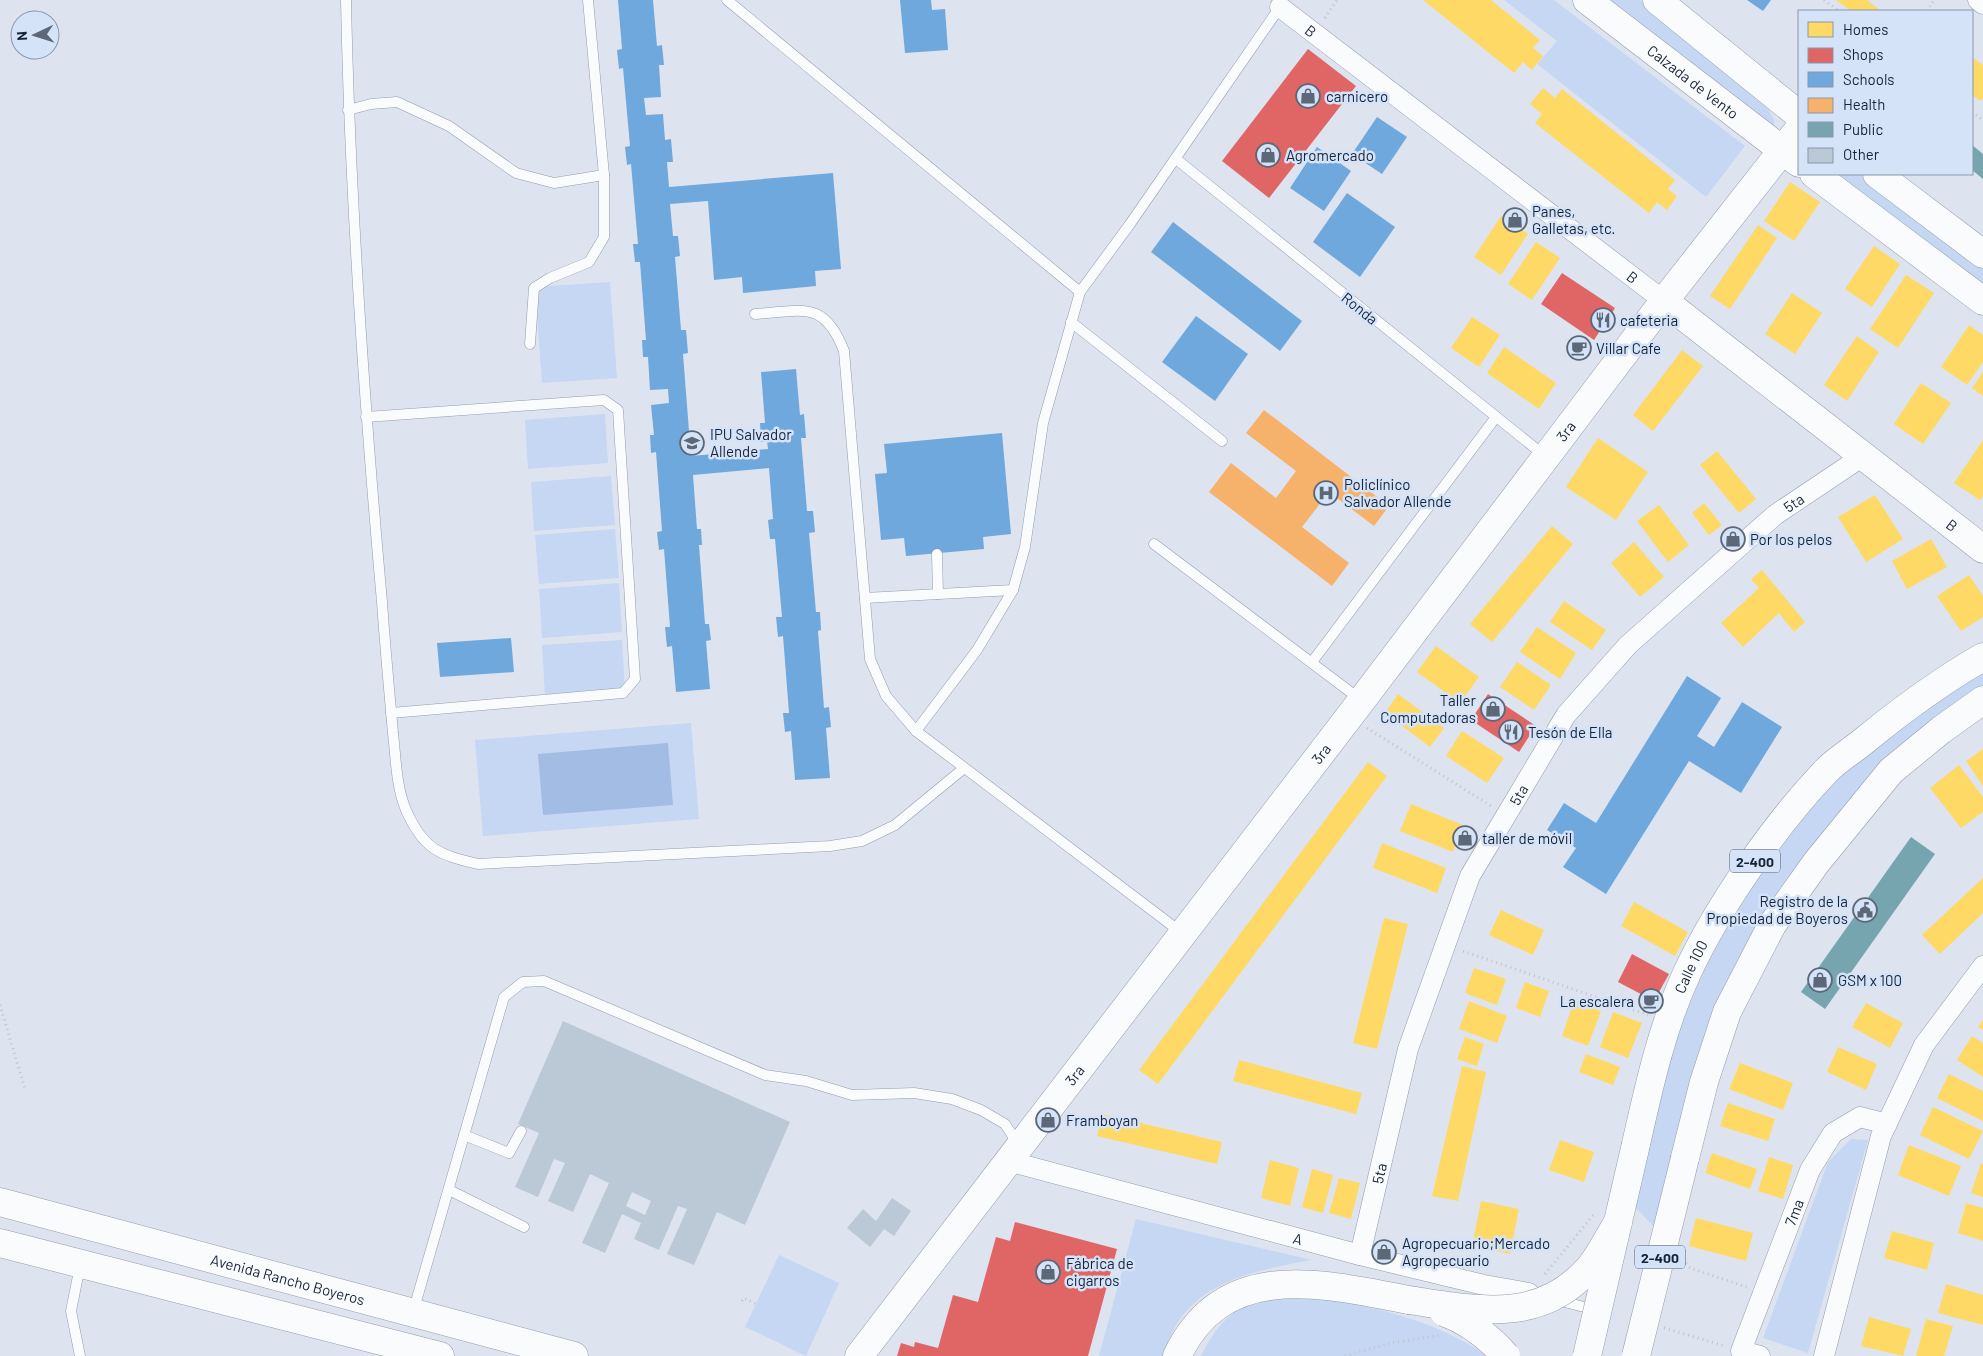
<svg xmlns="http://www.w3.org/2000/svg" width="1983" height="1356" font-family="Barlow,sans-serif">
  <rect width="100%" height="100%" fill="#dde4f0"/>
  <!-- green -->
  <g fill="#c5d7f3">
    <polygon points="1504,0 1554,0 1745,146 1706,197 1537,64 1557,41"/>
    <polygon points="1603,0 1640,0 1758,89 1774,120 1775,132"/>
    <polygon points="1830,174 1866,174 1983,262 1983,290"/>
    <polygon points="610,282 617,378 542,383 535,287"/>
    <polygon points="605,414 608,463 528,469 525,420"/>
    <polygon points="611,476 615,525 534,531 531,482"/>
    <polygon points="615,529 619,578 539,584 535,535"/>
    <polygon points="619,583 622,632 542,638 539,589"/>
    <polygon points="622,640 625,689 545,694 542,645"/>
    <polygon points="1983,668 1983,689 1765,917 1656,1229 1632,1204 1659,1087 1697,975 1776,846 1834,777"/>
    <polygon points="691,723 699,819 483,836 475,740"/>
    <polygon points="1851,1139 1868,1140 1808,1353 1763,1338 1828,1162"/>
    <path d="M1136 1219 1312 1260C1262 1269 1198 1280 1173 1331 1169 1339 1166 1348 1163 1356H1099Z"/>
    <polygon points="779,1255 839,1283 806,1356 745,1327"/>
    <path d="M1292 1292C1359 1304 1430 1316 1487 1356H1201C1224 1309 1244 1304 1292 1292Z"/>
  </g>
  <!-- water -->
  <polygon fill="#a3bce3" points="668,743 673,805 543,815 538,754"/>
  <!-- homes -->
  <g fill="#ffd966">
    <polygon points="1423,0 1491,0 1540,40 1533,48 1543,56 1532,70 1523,62 1514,73"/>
    <polygon points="1836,0 1867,0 1881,11 1851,11"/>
    <polygon points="1972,57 1983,65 1983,98 1981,101 1972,95"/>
    <polygon points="1543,88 1555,98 1562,89 1675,180 1668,189 1677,196 1667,210 1657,202 1649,213 1535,123 1542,114 1530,104"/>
    <polygon points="1790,182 1820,202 1794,241 1764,221"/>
    <polygon points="1501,216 1528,234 1501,275 1474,257"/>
    <polygon points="1758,225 1777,238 1730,309 1710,296"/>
    <polygon points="1536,242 1560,258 1532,300 1508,284"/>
    <polygon points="1874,246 1900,264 1872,307 1845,289"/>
    <polygon points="1906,275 1934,293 1898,348 1870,329"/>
    <polygon points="1792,293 1822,313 1795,354 1765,334"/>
    <polygon points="1472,317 1500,335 1479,367 1451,348"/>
    <polygon points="1969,325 1983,335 1983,362 1967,385 1941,367"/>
    <polygon points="1857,336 1879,352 1847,401 1824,385"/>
    <polygon points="1504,347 1556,383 1539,409 1487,373"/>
    <polygon points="1682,350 1703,366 1653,431 1633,415"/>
    <polygon points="1983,372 1983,396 1972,388"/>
    <polygon points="1921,383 1951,403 1923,444 1894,424"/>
    <polygon points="1598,438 1648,472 1616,520 1566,487"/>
    <polygon points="1983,440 1983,496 1980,500 1954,483"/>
    <polygon points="1717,451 1756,499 1739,513 1700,465"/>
    <polygon points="1875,495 1903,539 1866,562 1838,517"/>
    <polygon points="1704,503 1722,525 1709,535 1692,513"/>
    <polygon points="1659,505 1689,545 1668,562 1637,521"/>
    <polygon points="1552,526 1573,544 1492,642 1470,624"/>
    <polygon points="1931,539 1947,567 1907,589 1892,561"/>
    <polygon points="1634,542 1664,577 1640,597 1611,563"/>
    <polygon points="1762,570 1805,622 1794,632 1779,613 1743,647 1721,623 1759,588 1751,579"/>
    <polygon points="1969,575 1983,596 1983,617 1961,631 1937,596"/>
    <polygon points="1564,601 1606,630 1592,650 1550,622"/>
    <polygon points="1537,627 1576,653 1560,679 1520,652"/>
    <polygon points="1436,646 1479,677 1460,703 1417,672"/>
    <polygon points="1517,662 1551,685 1534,710 1500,687"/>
    <polygon points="1398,694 1444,728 1430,747 1385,713"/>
    <polygon points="1462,731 1504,758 1487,783 1446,756"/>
    <polygon points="1983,749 1983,786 1966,761"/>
    <polygon points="1368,762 1387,776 1158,1084 1139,1070"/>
    <polygon points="1959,765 1983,797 1983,812 1961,828 1930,788"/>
    <polygon points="1411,804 1463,825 1453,852 1400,831"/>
    <polygon points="1382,843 1446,868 1437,893 1373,868"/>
    <polygon points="1983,878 1983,913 1940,954 1922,935"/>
    <polygon points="1634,902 1688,932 1675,956 1621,926"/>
    <polygon points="1501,910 1544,930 1533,955 1489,935"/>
    <polygon points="1384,918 1408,924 1377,1049 1353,1043"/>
    <polygon points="1474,968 1506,979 1497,1005 1465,993"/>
    <polygon points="1525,982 1549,991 1540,1017 1516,1008"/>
    <polygon points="1469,1001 1507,1016 1497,1043 1459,1029"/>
    <polygon points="1574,1001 1601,1011 1588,1046 1562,1036"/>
    <polygon points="1866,1003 1903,1023 1890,1048 1852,1027"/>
    <polygon points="1613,1012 1642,1023 1628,1058 1600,1047"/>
    <polygon points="1983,1020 1983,1030 1978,1027"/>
    <polygon points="1972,1036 1983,1043 1983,1077 1957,1060"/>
    <polygon points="1465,1037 1484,1044 1477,1066 1457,1059"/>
    <polygon points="1838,1047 1877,1064 1866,1090 1827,1072"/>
    <polygon points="1586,1054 1620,1067 1613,1085 1579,1072"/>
    <polygon points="1239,1060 1362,1093 1356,1114 1233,1081"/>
    <polygon points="1740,1063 1793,1083 1783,1110 1729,1089"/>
    <polygon points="1462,1066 1486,1072 1458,1201 1432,1196"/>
    <polygon points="1949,1074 1983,1091 1983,1121 1937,1098"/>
    <polygon points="1728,1103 1775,1119 1768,1141 1720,1126"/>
    <polygon points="1933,1107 1983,1131 1969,1159 1920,1135"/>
    <polygon points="1102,1114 1222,1142 1217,1164 1097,1136"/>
    <polygon points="1560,1140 1594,1152 1584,1182 1549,1170"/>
    <polygon points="1909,1145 1961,1166 1949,1196 1898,1175"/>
    <polygon points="1712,1153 1757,1169 1750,1189 1705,1173"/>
    <polygon points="1769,1157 1793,1165 1783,1199 1758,1191"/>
    <polygon points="1270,1160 1299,1168 1290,1206 1261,1198"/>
    <polygon points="1981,1163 1983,1164 1983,1197 1971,1193"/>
    <polygon points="1312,1169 1333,1175 1323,1213 1302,1207"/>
    <polygon points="1339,1178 1360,1183 1351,1219 1329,1213"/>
    <polygon points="1481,1201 1519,1209 1510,1254 1472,1246"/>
    <polygon points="1966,1203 1983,1208 1983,1241 1958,1233"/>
    <polygon points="1696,1218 1753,1233 1746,1261 1689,1246"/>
    <polygon points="1892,1231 1934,1243 1927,1270 1884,1258"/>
    <polygon points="1946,1284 1983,1295 1983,1325 1938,1313"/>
    <polygon points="1869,1317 1911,1329 1903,1356 1861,1346"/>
    <polygon points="1926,1319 1953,1326 1944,1356 1916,1356"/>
  </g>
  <!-- shops -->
  <g fill="#e06666">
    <polygon points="1308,49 1356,86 1269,198 1222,161"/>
    <polygon points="1562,273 1615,308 1594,340 1541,304"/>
    <polygon points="1488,694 1536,726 1519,752 1471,720"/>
    <polygon points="1632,954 1669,974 1654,1001 1618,982"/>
    <polygon points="1015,1222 1117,1249 1088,1356 897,1356 901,1343 914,1347 915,1342 938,1348 953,1295 978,1302 996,1237 1010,1241"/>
  </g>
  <!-- schools -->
  <g fill="#6fa8dc">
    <polygon points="618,0 653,0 657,46 662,45 664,65 659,65 661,97 644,98 646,115 663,114 665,140 671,139 673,162 667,162 669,187 833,173 841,269 815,271 816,286 743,293 742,277 714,280 708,201 670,204 673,236 678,236 680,256 675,257 681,330 686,330 688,353 683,354 689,431 693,431 695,448 690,449 691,456 768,449 767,441 761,442 760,423 765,423 761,372 796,369 800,415 804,414 806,438 801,438 807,511 813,511 815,532 809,533 816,612 820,612 821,630 818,631 824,708 829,707 831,727 826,728 830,778 795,780 791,731 785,732 783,713 789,713 783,636 778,637 776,617 782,617 775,539 770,539 768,520 773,519 769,468 693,475 697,529 701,529 702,545 699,545 705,624 709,624 711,640 706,641 710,689 676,692 672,646 667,647 665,627 670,627 664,549 659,550 657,532 662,531 656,452 651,453 650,435 654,435 651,405 669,403 668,389 650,390 648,357 643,357 642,340 646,340 640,262 635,262 633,244 638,244 631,164 627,165 625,147 630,146 623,68 619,69 617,50 622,49"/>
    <polygon points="900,0 931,0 932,10 945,9 948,50 905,53"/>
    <polygon points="1747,0 1771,0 1763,11"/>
    <polygon points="1377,117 1407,137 1382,174 1352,154"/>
    <polygon points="1317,147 1351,171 1324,211 1290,188"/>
    <polygon points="1347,193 1395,227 1360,277 1313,242"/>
    <polygon points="1173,222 1302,321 1280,351 1151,252"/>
    <polygon points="1196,316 1248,354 1215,401 1162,362"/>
    <polygon points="1002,433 1011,534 983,537 984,549 906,556 904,538 881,540 875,474 887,473 884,444"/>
    <polygon points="511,638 514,672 440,677 437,643"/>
    <polygon points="1687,676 1721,698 1697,736 1714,747 1742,702 1782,727 1741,793 1689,761 1606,894 1563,867 1576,848 1547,830 1564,803 1596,823"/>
  </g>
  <!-- health -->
  <polygon fill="#f6b26b" points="1264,410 1389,506 1374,526 1329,492 1302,527 1349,563 1332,586 1209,492 1231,463 1276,498 1296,471 1246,433"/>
  <!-- public -->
  <g fill="#76a5af">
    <polygon points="1972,145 1983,154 1983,179 1972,170"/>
    <polygon points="1911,837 1935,854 1825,1009 1801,992"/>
  </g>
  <!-- building -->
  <g fill="#bbc9d6" fill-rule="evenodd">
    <path d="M563 1021 790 1122 745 1225 717 1212 694 1265 667 1254 687 1209 678 1206 659 1250 634 1239 641 1223 622 1214 605 1253 582 1243 609 1183 590 1174 573 1212 548 1201 565 1163 554 1159 538 1197 515 1187 539 1133 518 1124ZM632 1192 651 1201 645 1215 626 1206Z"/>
    <polygon points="892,1198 911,1211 894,1236 884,1229 870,1247 847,1228 863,1209 876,1221"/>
  </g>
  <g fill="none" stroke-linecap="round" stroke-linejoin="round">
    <!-- lane casing -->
    <g stroke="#939caa" stroke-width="11">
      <g id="lane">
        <path d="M346 0C350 201 364 401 382 602 385 645 389 689 393 733 396 759 396 786 406 810 423 849 439 855 478 864L830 846 862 841 895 825 963 769"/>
        <polyline points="727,0 1080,292"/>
        <polyline points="348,110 371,104 397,102 449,126 516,173 554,183 604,175"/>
        <polyline points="1176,159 1545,456"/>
        <path d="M755 314C802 311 824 299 844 351L870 659 886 696 916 731 1182 933"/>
        <polyline points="1071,322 1222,441"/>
        <polyline points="530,344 534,288 550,278 589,262 604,237 604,175 588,0"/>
        <polyline points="366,417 604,400 618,410 635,679 623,693 391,713"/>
        <polyline points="1154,544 1361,700"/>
        <polyline points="937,554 938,594"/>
        <polyline points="865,598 1013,590"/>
        <polyline points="1312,662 1496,417"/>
        <polyline points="916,731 977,650 1013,590 1025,547 1043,423 1080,292 1130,224 1280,7"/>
        <polyline points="464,1135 509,1153 521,1131"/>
        <polyline points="449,1190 524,1227"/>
        <polyline points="1557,1300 1588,1308"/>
        <polyline points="413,1312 504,997 523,982 544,981 765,1075 806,1081 852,1095 914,1093 952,1099 981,1110 1005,1124 1018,1144"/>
        <polyline points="80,1356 71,1311 80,1266"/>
      </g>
    </g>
    <!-- street casing -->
    <g stroke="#939caa" stroke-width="21">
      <g id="street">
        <polyline points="1978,0 1983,4"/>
        <path id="s1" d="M1280 7 1664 301"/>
        <path id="s2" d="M1008 1161 1360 1255 1484 1285 1529 1293"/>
        <path id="s3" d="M1360 1255 1408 1049 1470 876 1566 715 1628 645 1775 515 1863 456"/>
        <path id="s4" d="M1760 1356 1741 1351 1810 1170 1833 1133 1860 1117 1887 1124"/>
        <polyline points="1824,1356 1881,1136 1924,1045 1983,966"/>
      </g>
    </g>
    <!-- secondary casing -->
    <g stroke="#939caa" stroke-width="29">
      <g id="secondary">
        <path id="s5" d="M1664 301 1983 549"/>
        <path id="s6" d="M859 1356 1362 700 1664 301 1799 129"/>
      </g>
    </g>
    <!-- primary casing -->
    <g stroke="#939caa" stroke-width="29">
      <g id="primary">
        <path id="s7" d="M1587 0 1799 163"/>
        <polyline points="1657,0 1799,115"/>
        <polyline points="1814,174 1983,301"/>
        <polyline points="1877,174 1983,254"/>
      </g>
    </g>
    <!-- highway casing -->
    <g stroke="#939caa" stroke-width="29">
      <g id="highway">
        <path id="s8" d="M1636 1144C1649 1086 1662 1027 1687 973 1718 906 1776 823 1827 770 1838 759 1853 750 1865 740 1903 709 1941 681 1983 657"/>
        <polyline points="1685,1158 1704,1082 1727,1012 1772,925 1816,863 1891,771 1941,730 1983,700"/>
        <path id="s9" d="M0 1202 574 1356"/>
        <polyline points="0,1243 440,1356"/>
        <path d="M1177 1356C1224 1257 1324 1284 1409 1300"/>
      </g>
    </g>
    <!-- path -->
    <g stroke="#c0c5ca" stroke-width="3" stroke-dasharray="1 4" stroke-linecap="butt">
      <polyline points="1824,0 1839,11"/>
      <polyline points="1927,11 1934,0"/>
      <polyline points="1325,18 1337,0"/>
      <polyline points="1972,112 1983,120"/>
      <polyline points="1367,728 1491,806"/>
      <polyline points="1463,951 1648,1015"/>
      <polyline points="0,1005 25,1089"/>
      <polyline points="1682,1260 1690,1268 1747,1287"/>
      <polyline points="1545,1274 1595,1213"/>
      <polyline points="742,1301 744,1298 756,1304"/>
      <polyline points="1664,1328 1725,1346"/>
      <polyline points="1345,1356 1391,1343 1441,1335"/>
    </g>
    <!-- lane -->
    <use href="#lane" stroke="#fafbfd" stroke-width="10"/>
    <!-- street -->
    <use href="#street" stroke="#fafbfd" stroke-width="20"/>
    <!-- secondary -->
    <use href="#secondary" stroke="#fafbfd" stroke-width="28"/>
    <!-- primary -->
    <use href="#primary" stroke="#fafbfd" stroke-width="28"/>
    <!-- highway -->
    <use href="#highway" stroke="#fafbfd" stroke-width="28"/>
    <!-- highway-bridge casing -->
    <g stroke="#939caa" stroke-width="29" stroke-linecap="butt">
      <g id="highway-bridge">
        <path d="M1409 1300C1475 1310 1541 1325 1590 1267 1601 1254 1609 1236 1618 1222"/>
        <path d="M1444 1312C1469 1321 1488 1336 1506 1356"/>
        <polyline points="1587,1356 1636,1144"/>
        <polyline points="1636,1356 1685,1158"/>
      </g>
    </g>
    <!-- highway-bridge -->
    <use href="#highway-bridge" stroke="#fafbfd" stroke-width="28"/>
  </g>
  <!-- icons -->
  <defs>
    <g id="shop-ring" transform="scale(1.25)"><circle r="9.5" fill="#d5e3f8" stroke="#5c6778" stroke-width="1.5"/><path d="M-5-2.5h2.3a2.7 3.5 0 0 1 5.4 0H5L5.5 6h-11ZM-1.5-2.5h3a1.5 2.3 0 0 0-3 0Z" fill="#5c6778"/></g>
    <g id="restaurant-ring" transform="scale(1.25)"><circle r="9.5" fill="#d5e3f8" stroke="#5c6778" stroke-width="1.5"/><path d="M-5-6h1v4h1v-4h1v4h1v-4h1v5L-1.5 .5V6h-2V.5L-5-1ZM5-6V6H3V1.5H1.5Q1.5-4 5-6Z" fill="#5c6778"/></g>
    <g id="cafe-ring" transform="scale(1.25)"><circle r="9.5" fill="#d5e3f8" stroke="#5c6778" stroke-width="1.5"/><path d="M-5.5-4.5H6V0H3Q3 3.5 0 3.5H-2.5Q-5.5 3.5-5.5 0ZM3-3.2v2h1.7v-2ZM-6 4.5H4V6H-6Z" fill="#5c6778"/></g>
    <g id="school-ring" transform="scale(1.25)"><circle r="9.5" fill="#d5e3f8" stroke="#5c6778" stroke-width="1.5"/><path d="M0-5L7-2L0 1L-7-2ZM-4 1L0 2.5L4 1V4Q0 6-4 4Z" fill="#5c6778"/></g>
    <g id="hospital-ring" transform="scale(1.25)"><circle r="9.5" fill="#d5e3f8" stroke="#5c6778" stroke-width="1.5"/><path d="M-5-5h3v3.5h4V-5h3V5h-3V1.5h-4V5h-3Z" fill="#5c6778"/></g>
    <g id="civic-ring" transform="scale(1.25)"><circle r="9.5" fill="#d5e3f8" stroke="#5c6778" stroke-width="1.5"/><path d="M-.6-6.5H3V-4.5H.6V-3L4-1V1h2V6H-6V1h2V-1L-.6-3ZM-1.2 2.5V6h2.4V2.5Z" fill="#5c6778"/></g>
  </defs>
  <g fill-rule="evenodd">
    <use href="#shop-ring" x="1308" y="96"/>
    <use href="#shop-ring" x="1268" y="155"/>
    <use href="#shop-ring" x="1515" y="220"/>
    <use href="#restaurant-ring" x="1603" y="320"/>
    <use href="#cafe-ring" x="1579" y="348"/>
    <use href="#school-ring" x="692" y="443"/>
    <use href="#hospital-ring" x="1326" y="493"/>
    <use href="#shop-ring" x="1733" y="539"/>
    <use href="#shop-ring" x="1493" y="709"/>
    <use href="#restaurant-ring" x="1511" y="732"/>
    <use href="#shop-ring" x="1465" y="838"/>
    <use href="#civic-ring" x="1865" y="910"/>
    <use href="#shop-ring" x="1820" y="980"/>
    <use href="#cafe-ring" x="1651" y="1001"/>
    <use href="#shop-ring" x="1048" y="1120"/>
    <use href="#shop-ring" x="1384" y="1252"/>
    <use href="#shop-ring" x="1048" y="1272"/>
  </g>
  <g text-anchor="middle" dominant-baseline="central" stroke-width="5" stroke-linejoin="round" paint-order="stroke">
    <!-- shield labels -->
    <g fill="#d5e3f8" stroke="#505d71" stroke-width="1">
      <rect x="1730" y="849.5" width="50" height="23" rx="4"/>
      <rect x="1635" y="1245.5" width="50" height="23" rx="4"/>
    </g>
    <g font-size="14" font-weight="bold" fill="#172437">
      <text x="1755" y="861">2-400</text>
      <text x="1660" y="1257">2-400</text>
    </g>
    <!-- street labels -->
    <g font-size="15" fill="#172437" stroke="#d5e3f8">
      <text stroke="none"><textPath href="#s1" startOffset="39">B</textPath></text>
      <text stroke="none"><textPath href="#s7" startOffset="134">Calzada de Vento</textPath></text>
      <text stroke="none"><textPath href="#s1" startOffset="444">B</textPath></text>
      <text transform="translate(1360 308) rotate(39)">Ronda</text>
      <text stroke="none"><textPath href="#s6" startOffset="1164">3ra</textPath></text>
      <text stroke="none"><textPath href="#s3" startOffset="895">5ta</textPath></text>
      <text stroke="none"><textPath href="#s5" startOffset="365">B</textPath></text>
      <text stroke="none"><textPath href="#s6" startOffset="759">3ra</textPath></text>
      <text stroke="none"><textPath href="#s3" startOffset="490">5ta</textPath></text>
      <text stroke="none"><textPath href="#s8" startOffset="186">Calle 100</textPath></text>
      <text stroke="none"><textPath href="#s6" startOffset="354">3ra</textPath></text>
      <text stroke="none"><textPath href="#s3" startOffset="84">5ta</textPath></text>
      <text stroke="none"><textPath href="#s4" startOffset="168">7ma</textPath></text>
      <text stroke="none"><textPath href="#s2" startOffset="300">A</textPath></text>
      <text stroke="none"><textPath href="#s9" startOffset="298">Avenida Rancho Boyeros</textPath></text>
    </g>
    <!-- poi labels -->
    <g font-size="15" fill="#172437" stroke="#d5e3f8" text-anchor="start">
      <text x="1326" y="96">carnicero</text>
      <text x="1286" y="155">Agromercado</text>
      <text x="1532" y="211">Panes,<tspan x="1532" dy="17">Galletas, etc.</tspan></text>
      <text x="1620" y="320">cafeteria</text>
      <text x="1596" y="348">Villar Cafe</text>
      <text x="710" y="434">IPU Salvador<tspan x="710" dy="17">Allende</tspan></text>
      <text x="1344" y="484">Policlínico<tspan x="1344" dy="17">Salvador Allende</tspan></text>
      <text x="1750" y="539">Por los pelos</text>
      <text x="1476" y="700" text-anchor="end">Taller<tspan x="1476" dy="17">Computadoras</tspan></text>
      <text x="1528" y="732">Tesón de Ella</text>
      <text x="1482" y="838">taller de móvil</text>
      <text x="1848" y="901" text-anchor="end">Registro de la<tspan x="1848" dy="17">Propiedad de Boyeros</tspan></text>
      <text x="1838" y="980">GSM x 100</text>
      <text x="1634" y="1001" text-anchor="end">La escalera</text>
      <text x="1066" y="1120">Framboyan</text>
      <text x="1402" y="1243">Agropecuario;Mercado<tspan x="1402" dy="17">Agropecuario</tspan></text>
      <text x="1066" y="1263">Fábrica de<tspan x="1066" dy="17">cigarros</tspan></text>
    </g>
  </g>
  <!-- legend -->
  <rect x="1798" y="10" width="175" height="165" fill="#d5e3f8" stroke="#8997ab"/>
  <rect x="1808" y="22" width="25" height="15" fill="#ffd966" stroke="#8997ab"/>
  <text x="1843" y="35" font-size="15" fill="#172437">Homes</text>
  <rect x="1808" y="48" width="25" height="15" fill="#e06666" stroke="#8997ab"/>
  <text x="1843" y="60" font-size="15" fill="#172437">Shops</text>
  <rect x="1808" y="72" width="25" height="15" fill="#6fa8dc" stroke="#8997ab"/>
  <text x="1843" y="85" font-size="15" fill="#172437">Schools</text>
  <rect x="1808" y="98" width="25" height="15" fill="#f6b26b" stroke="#8997ab"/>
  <text x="1843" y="110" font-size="15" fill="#172437">Health</text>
  <rect x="1808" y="122" width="25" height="15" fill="#76a5af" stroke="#8997ab"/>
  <text x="1843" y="135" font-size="15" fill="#172437">Public</text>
  <rect x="1808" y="148" width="25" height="15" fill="#bbc9d6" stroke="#8997ab"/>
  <text x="1843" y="160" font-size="15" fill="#172437">Other</text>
  <!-- north arrow -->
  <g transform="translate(35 35) rotate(266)"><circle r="24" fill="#d5e3f8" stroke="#8997ab"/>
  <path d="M0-4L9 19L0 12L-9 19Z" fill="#5c6778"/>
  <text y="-8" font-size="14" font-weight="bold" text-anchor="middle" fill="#172437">N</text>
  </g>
</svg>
